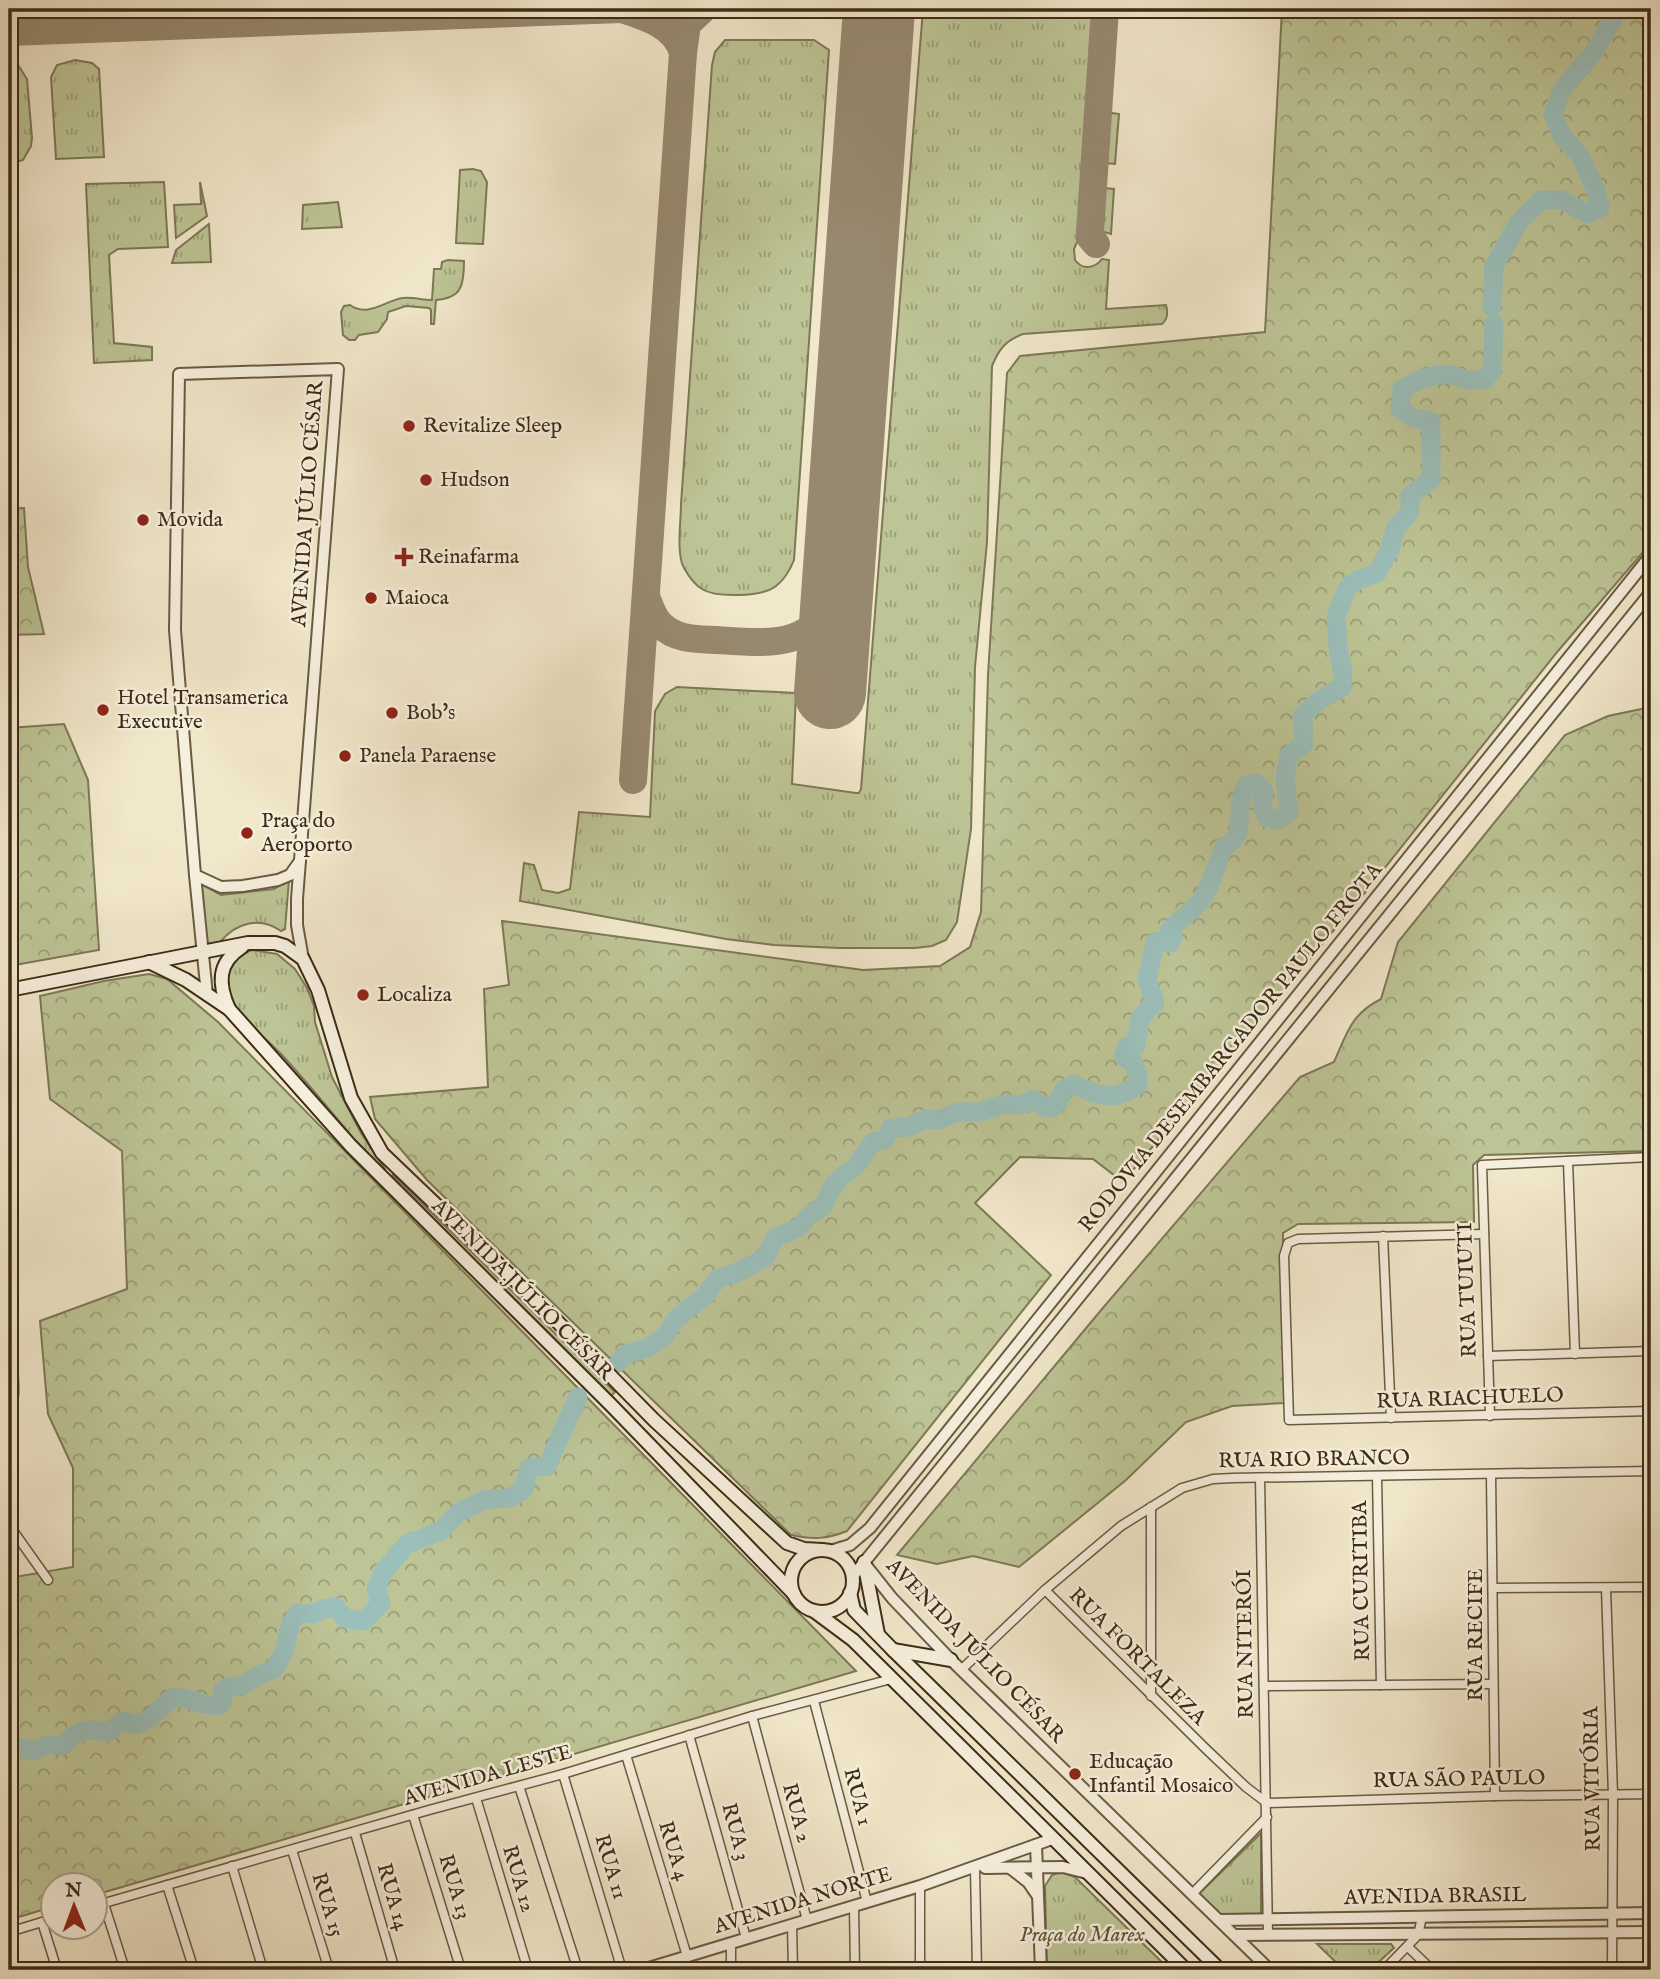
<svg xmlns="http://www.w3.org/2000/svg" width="1660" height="1979" font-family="'IM FELL English',serif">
  <defs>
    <pattern id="grass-tufts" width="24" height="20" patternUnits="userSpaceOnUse" patternTransform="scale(1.75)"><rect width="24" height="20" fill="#bdc495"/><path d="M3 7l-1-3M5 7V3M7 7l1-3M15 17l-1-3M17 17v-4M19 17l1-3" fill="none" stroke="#9b9f79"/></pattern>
    <pattern id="forest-crowns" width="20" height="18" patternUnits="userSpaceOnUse" patternTransform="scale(1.75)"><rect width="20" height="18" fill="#bdc495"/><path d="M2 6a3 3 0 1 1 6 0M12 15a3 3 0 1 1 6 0" fill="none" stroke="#9b9f79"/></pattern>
  </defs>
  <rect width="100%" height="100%" fill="#f1e7ca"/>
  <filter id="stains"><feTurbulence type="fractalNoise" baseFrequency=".00286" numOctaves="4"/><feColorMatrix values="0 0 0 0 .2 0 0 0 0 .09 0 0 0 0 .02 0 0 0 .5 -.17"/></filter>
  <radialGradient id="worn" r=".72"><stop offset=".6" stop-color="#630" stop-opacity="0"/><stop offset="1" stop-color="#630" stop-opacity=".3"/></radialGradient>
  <!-- grass -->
  <g fill="url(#grass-tufts)" stroke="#7d7856" stroke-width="2">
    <path d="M923 9H1094L1078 240 1074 249 1075 260C1083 271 1095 268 1102 259L1109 260 1106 309 1166 305C1168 312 1168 319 1162 324L1023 334C1005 341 999 349 992 366L987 542 975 667 971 829 957 922 946 940 932 946 915 948H840L774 945 726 939 520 901 524 863 534 865 542 890 558 893 570 889 579 812 650 817 655 711 665 694 677 687 796 693 792 784 856 793H859L861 789Z"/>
    <path d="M725 40H814L829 50 794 560C790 570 784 580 776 586 762 597 716 598 702 589 695 585 688 575 684 568 676 554 681 521 681 504L712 65 715 52Z"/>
    <polygon points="75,60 92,63 99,69 104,157 56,159 51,77 57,65"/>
    <polygon points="9,63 18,65 27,79 32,138 31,146 23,160 9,164"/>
    <polygon points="1112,113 1119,114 1115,164 1105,163 1109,114"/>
    <polygon points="473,169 481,171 487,182 483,244 456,243 460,170"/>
    <polygon points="164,182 168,247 118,249 109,255 114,343 152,347 152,360 94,363 86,184"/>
    <polygon points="200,182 207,216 176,238 174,205 201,204"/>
    <polygon points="1104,188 1114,189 1111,234 1100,231"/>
    <polygon points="338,202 342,227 302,229 303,205"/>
    <polygon points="209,224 211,262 172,263 176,250"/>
    <path d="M448 260 464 261C464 285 462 298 436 300L434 324H431V310L429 308 406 306 388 312 387 319 378 332 359 335 355 340H349L343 335 341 312 344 306 350 305C368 318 386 300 403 298 412 297 423 300 432 300L434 269H441L442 262Z"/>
    <path d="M289 880 285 929 281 931C259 916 236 923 220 942L206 944 201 884 221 895 274 889Z"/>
    <path d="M252 950 277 954 295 969 307 988 314 1006 315 1022 332 1077 361 1133 385 1169 383 1173C349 1134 317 1093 282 1055 269 1041 237 1016 231 1000 222 977 228 958 252 950Z"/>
    <polygon points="1261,1833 1261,1914 1221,1915 1199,1894"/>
    <polygon points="1061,1872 1075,1877 1170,1970 1047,1970 1045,1886 1052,1875"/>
    <polygon points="1317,1944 1391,1944 1394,1948 1370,1970 1344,1970"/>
  </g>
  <!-- forest -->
  <g fill="url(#forest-crowns)" stroke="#7d7856" stroke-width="2">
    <path d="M1282 9H1651V543L1558 651 1359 900 1123 1182 1093 1159 1020 1157 975 1203 1051 1275 847 1531C827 1539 813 1540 791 1535L427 1180 375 1119 370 1097 488 1087 484 989 509 985 502 921 863 970 940 966 970 947 981 912 988 675 1007 373 1020 356 1265 332Z"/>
    <polygon points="24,508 28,567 44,634 9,635 9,509"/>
    <path d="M1651 707V1151L1484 1155 1473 1165 1474 1222 1298 1224 1283 1233 1284 1403 1232 1406 1186 1422 1126 1480 1019 1567 973 1556 937 1564 897 1555 1102 1309 1300 1077 1334 1062C1347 1033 1351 1014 1381 999L1398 942 1565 735 1608 716Z"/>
    <polygon points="64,724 88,780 99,950 9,966 9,728"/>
    <polygon points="149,974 167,979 218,1022 856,1671 95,1895 94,1884 52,1884 52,1907 9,1920 9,1578 73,1567 73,1468 48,1414 40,1321 127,1289 122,1151 50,1099 40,996 104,981"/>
    <polygon points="393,1175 615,1392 609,1398 389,1178"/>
  </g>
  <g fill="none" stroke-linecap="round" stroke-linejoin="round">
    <!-- river -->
    <g stroke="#9bbfba" stroke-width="19">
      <polyline points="1492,307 1494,266 1519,222 1541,200 1562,200 1588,214 1600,208 1596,191 1581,157 1562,136 1553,114 1562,90 1594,52 1619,9"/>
      <path d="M618 1363 626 1354 648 1348 665 1336 676 1319 706 1295 717 1279 736 1273 765 1258 775 1238 798 1228 808 1217 824 1205 830 1191 840 1178 856 1166 873 1142 885 1140 891 1128 909 1127 925 1119 938 1120 958 1112H980L1004 1104 1022 1105 1033 1099 1042 1106 1051 1108 1058 1103 1064 1089 1073 1084C1100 1096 1111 1103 1138 1085V1075L1133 1062 1124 1057 1126 1047 1136 1045 1140 1018 1155 1003 1147 979 1155 942 1162 941 1170 943 1173 937 1169 931 1201 901 1210 885 1223 848C1242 837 1239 827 1240 808 1240 800 1244 792 1246 785L1256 783 1264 791 1262 805 1267 818 1277 820 1289 813 1285 778 1289 755 1304 744 1303 715 1318 701 1342 687 1343 672 1338 648 1336 617 1347 588 1358 580 1377 573 1390 549 1396 527 1410 512V496L1431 479V421L1413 418 1400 409 1402 389C1417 381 1433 372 1451 375 1467 379 1467 382 1485 379L1492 371 1494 324"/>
      <path d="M9 1746 13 1745 33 1751 47 1745H64C76 1729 89 1728 108 1732L123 1721 136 1725 150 1718 173 1697C189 1698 202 1705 218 1706L223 1701 222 1691 230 1686H242L257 1676 274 1669 284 1652 291 1622 298 1613 314 1614 323 1609 336 1607 346 1619 364 1621 381 1603 376 1589 384 1571 407 1544 441 1531 458 1513 484 1500 509 1498 524 1489 529 1468 547 1466 578 1397"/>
    </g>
    <!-- taxiway -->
    <g stroke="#978970" stroke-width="28">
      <path d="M622 9C645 16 676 26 683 53"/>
      <polyline points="9,32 621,9"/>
      <polyline points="1096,244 1090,237 1090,231 1105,9"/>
      <path d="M646 597C650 606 653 618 661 625 676 640 698 639 717 640 773 644 816 649 838 587"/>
      <polyline points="633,780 683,53 687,24 703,9"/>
    </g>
    <!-- runway -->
    <polyline stroke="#978970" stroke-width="72" points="830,693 879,9"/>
    <!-- minor casing -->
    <g stroke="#6a5a43" stroke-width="11">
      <g id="minor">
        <polyline points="1568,1161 1575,1354"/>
        <polyline points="1484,1234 1298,1239 1288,1243 1284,1256 1289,1420 1651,1411"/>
        <polyline points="1383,1236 1391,1418"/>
        <polyline points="9,1299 14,1384 14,1394 9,1405"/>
        <polyline points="1488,1356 1651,1351"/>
        <polyline points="1490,1416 1482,1165 1651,1157"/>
        <polyline points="1491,1474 1495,1796"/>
        <polyline points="1377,1476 1381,1685"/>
        <polyline points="1260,1478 1268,1935"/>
        <polyline points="9,1525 48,1580"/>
        <polyline points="1494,1588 1651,1587"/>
        <polyline points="1606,1588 1613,1795 1612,1970"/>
        <polyline points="1045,1590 1206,1749 1246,1787 1267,1803 1495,1796 1651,1794"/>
        <polyline points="961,1670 1045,1590 1121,1526 1182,1488 1213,1479 1233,1478 1651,1471"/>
        <polyline points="1265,1686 1493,1684"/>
        <polyline points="1151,1696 1151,1507"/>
        <polyline points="814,1701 867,1902"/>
        <polyline points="752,1716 807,1920"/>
        <polyline points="689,1735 746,1938"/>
        <polyline points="626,1755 687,1956"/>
        <polyline points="563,1774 622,1970"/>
        <polyline points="519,1786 578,1970"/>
        <polyline points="476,1798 528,1970"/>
        <polyline points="413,1815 461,1970"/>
        <polyline points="355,1833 395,1970"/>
        <polyline points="292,1850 329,1970"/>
        <polyline points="232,1866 263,1970"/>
        <polyline points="975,1868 977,1970"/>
        <polyline points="167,1885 194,1970"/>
        <polyline points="1192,1894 1267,1817"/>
        <polyline points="104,1904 125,1970"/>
        <polyline points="94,1906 429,1810 563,1774 752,1716 891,1679"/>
        <polyline points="854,1906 855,1970"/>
        <polyline points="42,1922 57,1970"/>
        <polyline points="792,1925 793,1970"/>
        <polyline points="9,1932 52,1919"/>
        <polyline points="731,1944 731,1970"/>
        <polyline points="1408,1947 1432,1970"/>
        <polyline points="920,1970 920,1886"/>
        <polyline points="1384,1970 1418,1935 1422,1917"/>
      </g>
    </g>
    <!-- tertiary casing -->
    <g stroke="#6a5a43" stroke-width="14">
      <g id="tertiary">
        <polyline points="195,875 221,887 243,886 278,880 290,875 300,861"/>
        <polyline points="207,995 195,875 175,630 179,374 338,369 297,899 297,925 303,959"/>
        <polyline points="830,1551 850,1545 870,1528 1651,555"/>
        <polyline points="865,1564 892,1598 951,1660 1270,1970"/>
        <polyline points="853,1576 1651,592"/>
        <polyline points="1036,1845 1041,1970"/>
        <polyline points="985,1868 1063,1867 1087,1873"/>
        <polyline points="1010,1868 1028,1882 1037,1895"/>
        <polyline points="1219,1920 1651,1913"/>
        <polyline points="1235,1935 1651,1932"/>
        <polyline points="642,1970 920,1886 1052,1839"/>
      </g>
    </g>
    <!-- secondary casing -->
    <g stroke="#3d2b16" stroke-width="16">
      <g id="secondary">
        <polyline points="149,962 186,980 229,1009 351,1146 611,1405 794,1594"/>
        <polyline points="9,990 248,943 275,943 285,946 303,959 318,990 351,1098 382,1153 543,1307 654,1420 787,1543 804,1549 822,1550"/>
        <path d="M229 1009C218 984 217 963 242 947"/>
        <circle cx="822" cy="1581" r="31"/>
        <polyline points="864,1562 878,1634"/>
        <polyline points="850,1593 854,1610 893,1650 1220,1970"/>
        <polyline points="814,1611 853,1640 1186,1970"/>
        <polyline points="893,1650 951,1660"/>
      </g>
    </g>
    <!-- minor -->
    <use href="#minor" stroke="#f6efdd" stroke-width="8"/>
    <!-- tertiary -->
    <use href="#tertiary" stroke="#f6efdd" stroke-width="10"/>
    <!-- secondary -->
    <use href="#secondary" stroke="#f6efdd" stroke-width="12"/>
  </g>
  <!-- markers -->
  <g fill="#8f2418" stroke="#f6efdd" stroke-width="2.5">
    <circle cx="409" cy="426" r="7"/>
    <circle cx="426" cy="480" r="7"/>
    <circle cx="143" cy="520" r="7"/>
    <path d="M400.5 546.5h7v7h7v7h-7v7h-7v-7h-7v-7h7z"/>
    <circle cx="371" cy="598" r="7"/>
    <circle cx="103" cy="710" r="7"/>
    <circle cx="392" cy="713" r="7"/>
    <circle cx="345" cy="756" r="7"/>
    <circle cx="247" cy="833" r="7"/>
    <circle cx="363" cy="995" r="7"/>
    <circle cx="1075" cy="1774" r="7"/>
  </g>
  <g text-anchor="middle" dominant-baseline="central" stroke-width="5" stroke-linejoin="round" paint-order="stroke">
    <!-- poi labels -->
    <g font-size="21" fill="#3d2b16" stroke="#f6efdd" text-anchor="start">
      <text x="423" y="426">Revitalize Sleep</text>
      <text x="440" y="480">Hudson</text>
      <text x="157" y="520">Movida</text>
      <text x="418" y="557">Reinafarma</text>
      <text x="385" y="598">Maioca</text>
      <text x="117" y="698">Hotel Transamerica<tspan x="117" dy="24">Executive</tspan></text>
      <text x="406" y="713">Bob's</text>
      <text x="359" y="756">Panela Paraense</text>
      <text x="261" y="821">Praça do<tspan x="261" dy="24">Aeroporto</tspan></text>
      <text x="377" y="995">Localiza</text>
      <text x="1089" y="1762">Educação<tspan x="1089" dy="24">Infantil Mosaico</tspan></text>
    </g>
    <!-- street labels -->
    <g font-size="21" fill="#3d2b16" stroke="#f6efdd">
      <text transform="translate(308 504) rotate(-86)">AVENIDA JÚLIO CÉSAR</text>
      <text transform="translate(1231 1048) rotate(-51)">RODOVIA DESEMBARGADOR PAULO FROTA</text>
      <text transform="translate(522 1290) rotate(45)">AVENIDA JÚLIO CÉSAR</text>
      <text transform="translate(1468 1290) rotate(-92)">RUA TUIUTI</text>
      <text transform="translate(1470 1399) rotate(-2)">RUA RIACHUELO</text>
      <text transform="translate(1314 1460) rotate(-1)">RUA RIO BRANCO</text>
      <text transform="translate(1362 1581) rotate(-91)">RUA CURITIBA</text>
      <text transform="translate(1476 1635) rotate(-90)">RUA RECIFE</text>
      <text transform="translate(1246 1644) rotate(-91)">RUA NITERÓI</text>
      <text transform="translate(975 1651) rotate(46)">AVENIDA JÚLIO CÉSAR</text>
      <text transform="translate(1137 1657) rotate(45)">RUA FORTALEZA</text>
      <text transform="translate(488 1776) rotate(-16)">AVENIDA LESTE</text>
      <text transform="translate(1593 1779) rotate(-91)">RUA VITÓRIA</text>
      <text transform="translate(1459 1780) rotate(-1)">RUA SÃO PAULO</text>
      <text transform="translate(857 1797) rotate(75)">RUA 1</text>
      <text transform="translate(796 1813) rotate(75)">RUA 2</text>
      <text transform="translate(735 1832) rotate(75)">RUA 3</text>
      <text transform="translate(673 1851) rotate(73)">RUA 4</text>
      <text transform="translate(610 1867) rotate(73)">RUA 11</text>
      <text transform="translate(518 1879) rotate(73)">RUA 12</text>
      <text transform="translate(454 1887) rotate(73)">RUA 13</text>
      <text transform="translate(392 1897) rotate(74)">RUA 14</text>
      <text transform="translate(1435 1897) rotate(-1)">AVENIDA BRASIL</text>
      <text transform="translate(803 1901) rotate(-17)">AVENIDA NORTE</text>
      <text transform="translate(327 1905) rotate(73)">RUA 15</text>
    </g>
    <!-- park labels -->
    <g font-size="21" font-style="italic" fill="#5d5136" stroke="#f6efdd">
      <text x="1082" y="1935">Praça do Marex</text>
    </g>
  </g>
  <!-- margin -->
  <rect width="1660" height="1979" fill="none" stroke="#f1e7ca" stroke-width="35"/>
  <rect x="10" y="10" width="1639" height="1958" fill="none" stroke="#3d2b16" stroke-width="3.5"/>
  <rect x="18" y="18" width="1625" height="1944" fill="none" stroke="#3d2b16" stroke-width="2"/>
  <!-- north arrow -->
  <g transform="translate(74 1906) rotate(359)"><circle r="33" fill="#f6efdd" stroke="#aca18d" stroke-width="2"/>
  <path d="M0-5L12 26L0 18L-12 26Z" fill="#8f2418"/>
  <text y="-10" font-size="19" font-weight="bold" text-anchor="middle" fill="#3d2b16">N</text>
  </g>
  <rect width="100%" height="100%" filter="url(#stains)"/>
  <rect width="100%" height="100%" fill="url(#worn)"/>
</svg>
